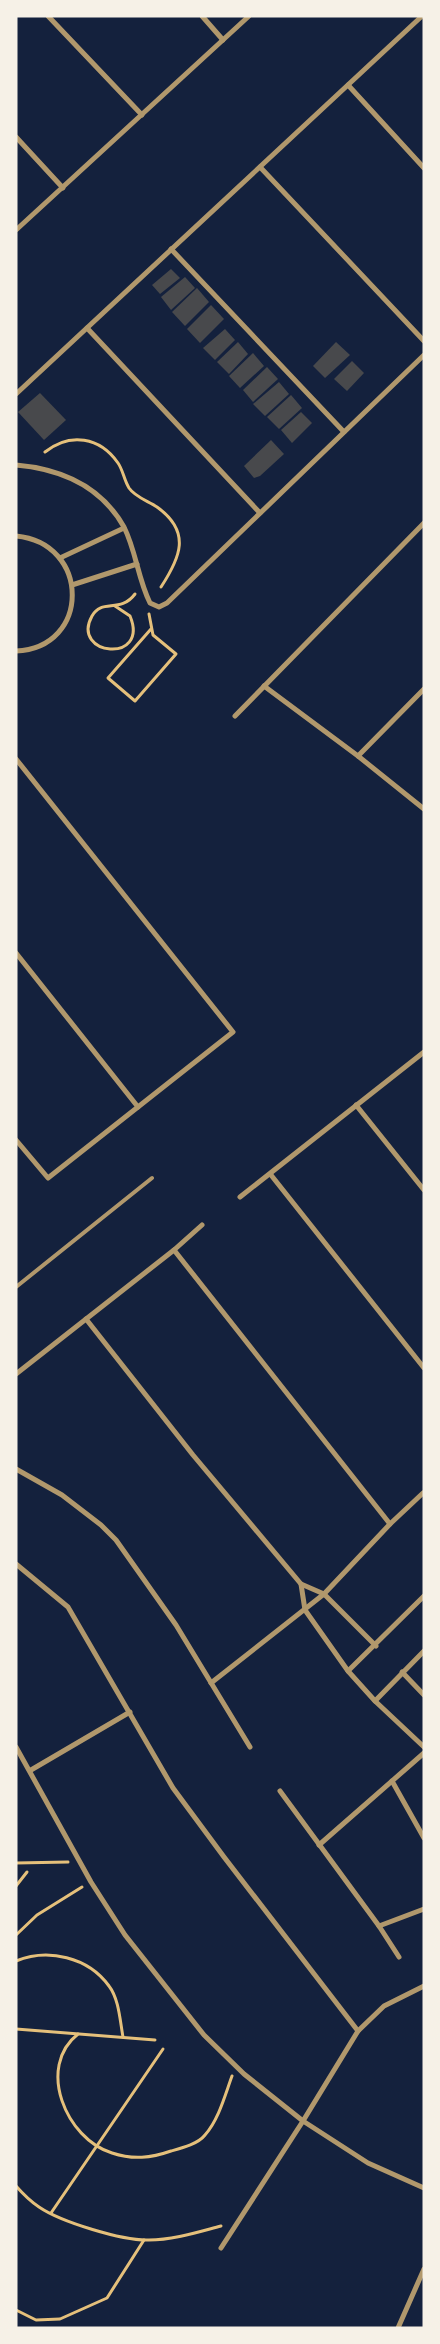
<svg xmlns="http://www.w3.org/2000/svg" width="440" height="2344" font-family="Manrope,sans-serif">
  <rect width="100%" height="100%" fill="#14213d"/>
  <!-- building -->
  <g fill="#48494c">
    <polygon points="171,269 180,278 160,294 152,285"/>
    <polygon points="185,277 195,288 171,310 161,297"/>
    <polygon points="197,288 209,302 185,326 172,312"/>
    <polygon points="211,305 224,319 200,343 187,329"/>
    <polygon points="225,329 235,340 215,360 203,348"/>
    <polygon points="238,342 248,354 229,374 217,362"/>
    <polygon points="336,342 350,355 325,378 313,366"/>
    <polygon points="253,353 264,366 240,388 229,376"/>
    <polygon points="352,361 364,373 347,391 334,379"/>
    <polygon points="267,367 278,379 253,402 243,390"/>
    <polygon points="279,382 289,394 265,416 253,404"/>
    <polygon points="40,393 66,420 44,440 18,412"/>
    <polygon points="291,395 302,408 279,429 267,417"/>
    <polygon points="301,412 312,423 292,443 281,430"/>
    <polygon points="271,440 284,454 260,476 254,478 244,466"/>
  </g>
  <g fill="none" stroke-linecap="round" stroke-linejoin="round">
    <!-- path -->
    <g stroke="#e5c07b" stroke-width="3">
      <path d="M45 452C70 432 100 437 118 463 123 470 124 480 129 488 135 497 148 501 157 507 192 532 180 558 161 587"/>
      <path d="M115 606 130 616C150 664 70 656 92 616 102 598 120 614 135 594"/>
      <polyline points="149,614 153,635 176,654 135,701 108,678 151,629"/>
      <polyline points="16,1863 68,1862"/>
      <polyline points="16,1886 27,1872"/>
      <polyline points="16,1935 37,1915 82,1887"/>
      <path d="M16 1961C48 1948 88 1957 109 1986 119 1999 120 2021 123 2037"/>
      <polyline points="16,2029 155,2040"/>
      <path d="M78 2034C36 2067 66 2139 112 2153 133 2160 151 2158 171 2151 182 2148 198 2144 205 2135 219 2119 225 2095 232 2076"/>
      <path d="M16 2186C23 2194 30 2201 39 2207 61 2222 123 2241 149 2240 173 2240 198 2232 221 2226"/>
      <polyline points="51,2213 163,2049"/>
      <polyline points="16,2310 36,2320 60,2319 107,2298 144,2240"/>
    </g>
    <!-- service -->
    <polyline stroke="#b1986c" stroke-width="4" points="16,1287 152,1178"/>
    <!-- minor -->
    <g stroke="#b1986c" stroke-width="5">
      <polyline points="48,16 142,115"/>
      <polyline points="202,16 223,40"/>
      <polyline points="348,85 424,168"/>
      <polyline points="16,137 63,188"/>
      <polyline points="260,167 424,341"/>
      <polyline points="16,230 249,16"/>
      <polyline points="171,249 344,432"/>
      <polyline points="87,328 260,513"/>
      <polyline points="16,394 422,16"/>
      <path d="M16 465C61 469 101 486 124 527 136 551 138 579 150 603L159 607 167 603 424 355"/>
      <path d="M16 536C91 543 91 648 16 651"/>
      <polyline points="60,558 124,528"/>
      <polyline points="72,585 137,564"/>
      <polyline points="264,686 358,756 424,809"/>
      <polyline points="235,716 424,523"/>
      <polyline points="358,756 424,689"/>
      <polyline points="16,759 233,1032 48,1178 16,1140"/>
      <polyline points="16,953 138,1107"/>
      <polyline points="356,1105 424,1190"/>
      <polyline points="271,1175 424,1368"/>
      <polyline points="240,1197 424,1052"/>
      <polyline points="174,1250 390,1524"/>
      <polyline points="86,1319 193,1455 301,1584 324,1594 376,1646"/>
      <polyline points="16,1374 174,1250 202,1225"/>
      <polyline points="16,1469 62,1495 101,1525 116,1540 176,1625 250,1747"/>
      <polyline points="16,1564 68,1607 173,1788 224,1857 358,2031"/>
      <polyline points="301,1584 305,1610 348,1671 375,1701 424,1747"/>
      <polyline points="348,1671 424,1596"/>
      <polyline points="402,1672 424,1695"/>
      <polyline points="211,1683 324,1594 390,1524 423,1493"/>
      <polyline points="375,1701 424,1651"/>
      <polyline points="16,1747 91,1882 125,1935 204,2035 244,2074 303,2121 368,2163 424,2188"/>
      <polyline points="31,1770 130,1712"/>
      <polyline points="392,1781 424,1838"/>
      <polyline points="280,1791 379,1926 399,1957"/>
      <polyline points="319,1845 424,1753"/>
      <polyline points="379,1926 424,1909"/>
      <polyline points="221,2248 303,2121 358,2031 384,2006 424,1986"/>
      <polyline points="398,2328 424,2269"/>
    </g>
  </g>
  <!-- border -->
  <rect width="440" height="2344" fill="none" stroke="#f6f1e7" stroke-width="35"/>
</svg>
